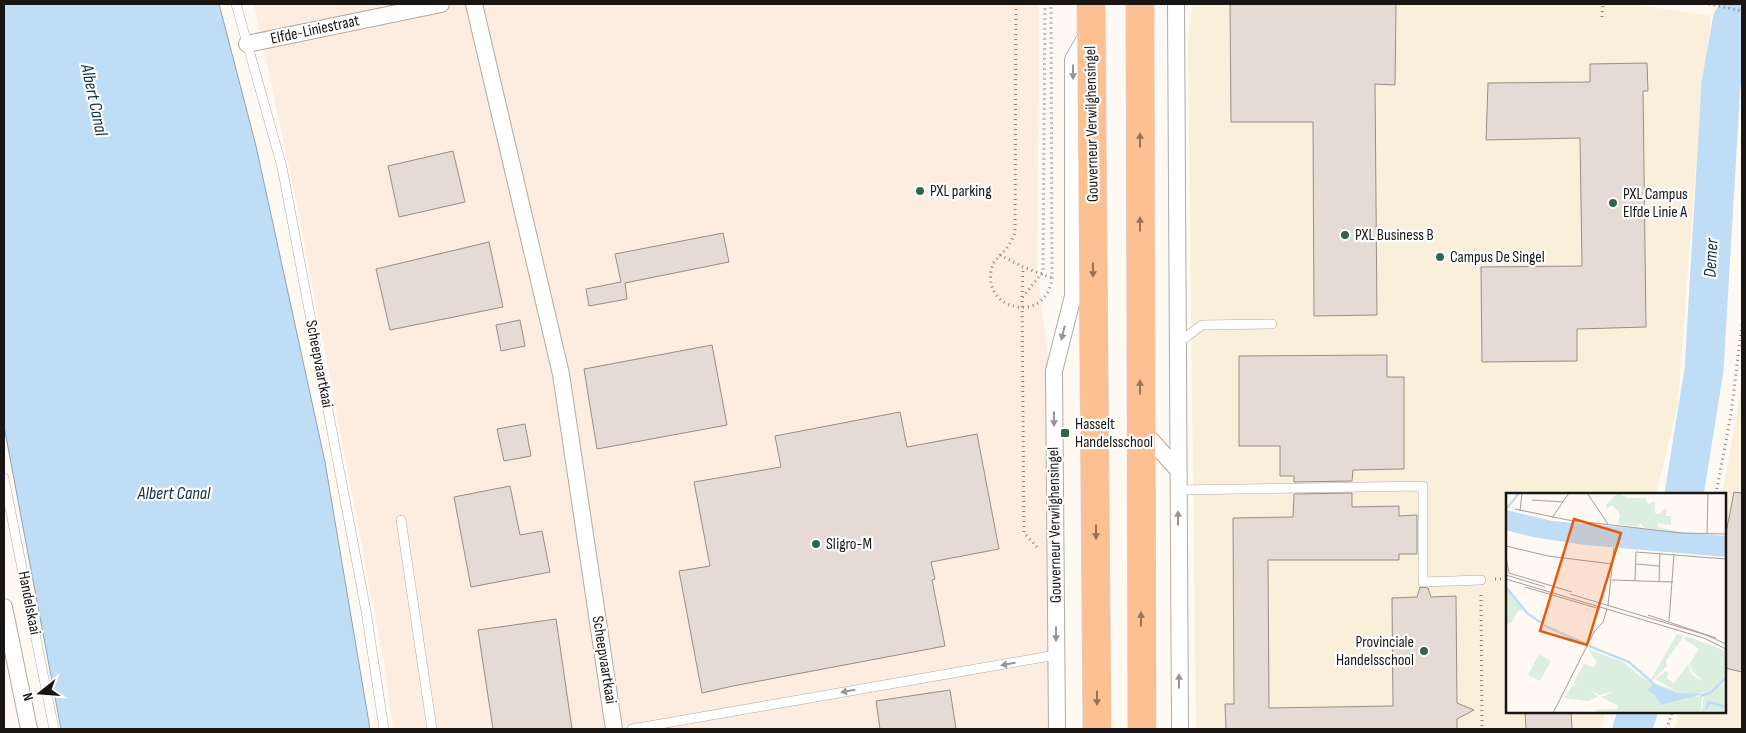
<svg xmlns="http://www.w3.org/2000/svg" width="1746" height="733" font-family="'Sofia Sans Condensed',sans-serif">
  <rect width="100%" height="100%" fill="#fff9f4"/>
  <!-- built -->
  <polygon fill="#fdece0" points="254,4 1039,4 1037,269 1048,356 1049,729 393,729 384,663 296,200"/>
  <!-- education -->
  <g fill="#faefda">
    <polygon points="1193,4 1631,4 1711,16 1700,111 1678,403 1656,494 1507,494 1507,712 1605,712 1601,729 1196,729 1188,66 1188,35"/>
    <polygon points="1742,375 1742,729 1674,729 1679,712 1725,712 1725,494 1722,494 1736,419"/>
  </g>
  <!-- water -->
  <polygon fill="#bfdef5" stroke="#8da2b1" points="4,4 219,4 256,146 325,462 370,729 61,729 4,426"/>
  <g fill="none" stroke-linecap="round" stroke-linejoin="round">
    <!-- river -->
    <g stroke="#bfdef5" stroke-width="39">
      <polyline points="1684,494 1704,370 1721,84 1732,21"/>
      <polyline points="1632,729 1638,712"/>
    </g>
  </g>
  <!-- building -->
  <g fill="#e5dad4" stroke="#978e88">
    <polygon points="1230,4 1396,4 1395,85 1375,84 1377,315 1314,316 1313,122 1231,122"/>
    <polygon points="1647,63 1648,91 1643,91 1646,327 1577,329 1577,361 1482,362 1481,267 1582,266 1580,138 1486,140 1488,83 1590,82 1590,64"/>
    <polygon points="453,151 465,202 399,217 388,166"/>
    <polygon points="723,233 729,262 625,283 627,299 589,306 586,289 621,282 615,254"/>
    <polygon points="489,242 503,307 390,330 376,269"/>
    <polygon points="520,320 525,346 501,351 496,325"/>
    <polygon points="712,345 727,425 597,449 584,369"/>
    <polygon points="1387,355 1387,377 1404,377 1404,469 1353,470 1352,481 1294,482 1294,476 1280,476 1280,446 1239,446 1239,356"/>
    <polygon points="900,412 907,447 977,434 999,549 931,562 935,579 932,580 945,646 733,686 702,693 679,571 710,566 694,482 781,467 775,436"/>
    <polygon points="525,424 531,456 504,461 497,429"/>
    <polygon points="510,486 520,535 542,531 550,572 471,587 454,497"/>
    <polygon points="1734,492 1742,493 1742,672 1725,668 1725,538"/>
    <polygon points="1352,493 1352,507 1399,506 1399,516 1417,515 1417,554 1399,554 1399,560 1268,560 1269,708 1393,706 1392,598 1417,597 1420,587 1428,588 1431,597 1456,596 1457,703 1474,710 1457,719 1457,729 1226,729 1225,704 1234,704 1233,518 1293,517 1294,494"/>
    <polygon points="556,619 572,729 493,729 478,630"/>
    <polygon points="950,690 956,729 880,729 876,701"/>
    <polygon points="1525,712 1571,712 1572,729 1526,729"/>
  </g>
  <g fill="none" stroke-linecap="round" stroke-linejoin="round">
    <!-- lane casing -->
    <g stroke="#b3aaa3" stroke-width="10">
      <g id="lane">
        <polyline points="236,4 282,167 366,611 384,729"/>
        <polyline points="1178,343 1202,325 1272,324"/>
        <polyline points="4,478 54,729"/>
        <polyline points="1178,490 1423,486 1423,582 1481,580"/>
        <polyline points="401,520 432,729"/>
        <polyline points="632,729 1056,655"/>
      </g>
    </g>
    <!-- street casing -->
    <g stroke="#b3aaa3" stroke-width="18">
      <g id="street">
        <polyline points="474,4 561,374 614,729"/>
        <polyline points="1176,4 1180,729"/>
        <polyline points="247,44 441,4"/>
        <polyline points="1141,429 1178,470"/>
        <polyline points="4,607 29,729"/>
        <polyline points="1057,729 1054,371 1073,296 1073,60 1088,33"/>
      </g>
    </g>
    <!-- highway casing -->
    <g stroke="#d6d5d5" stroke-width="29">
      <g id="highway">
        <polyline points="1091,4 1097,729"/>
        <polyline points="1140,4 1142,729"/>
      </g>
    </g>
    <!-- path -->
    <g stroke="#888380" stroke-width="3" stroke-dasharray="1 4" stroke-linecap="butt">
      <polyline points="1709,4 1742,11"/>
      <polyline points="1602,17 1603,4"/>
      <polyline points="1000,255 1023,267 1052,278"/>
      <polyline points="1022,297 1023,267"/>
      <polyline points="1716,494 1731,414 1742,324"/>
      <polyline points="1037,547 1024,533 1022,298 1043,272 1045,4"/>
      <polyline points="1495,579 1507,579"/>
      <polyline points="1481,595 1482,729"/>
      <polyline points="1667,729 1672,712"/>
    </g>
    <!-- lane -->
    <use href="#lane" stroke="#fff" stroke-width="9"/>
    <!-- street -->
    <use href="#street" stroke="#fff" stroke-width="16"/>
    <!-- highway -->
    <use href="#highway" stroke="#fdc093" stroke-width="28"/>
    <!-- path-bridge -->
    <path stroke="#888380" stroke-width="3" stroke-dasharray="1 4" stroke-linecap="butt" d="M1016 4 1015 232C1013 238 1010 244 1006 249 1000 256 992 261 991 271 985 310 1038 320 1049 289 1051 286 1051 282 1052 278L1051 4"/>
  </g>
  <!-- one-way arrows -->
  <defs><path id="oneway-solid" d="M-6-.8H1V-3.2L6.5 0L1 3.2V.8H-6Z" transform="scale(1.25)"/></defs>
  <g fill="#989695">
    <use href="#oneway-solid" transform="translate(1073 72) rotate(90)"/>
    <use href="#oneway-solid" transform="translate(1063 333) rotate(104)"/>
    <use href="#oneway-solid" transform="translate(1054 419) rotate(90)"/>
    <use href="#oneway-solid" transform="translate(1178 518) rotate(-90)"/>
    <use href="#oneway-solid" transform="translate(1056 634) rotate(90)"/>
    <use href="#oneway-solid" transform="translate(1008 664) rotate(170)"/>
    <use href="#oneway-solid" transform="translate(1179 681) rotate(-90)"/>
    <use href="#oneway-solid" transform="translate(848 691) rotate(170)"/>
  </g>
  <g fill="#967359">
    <use href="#oneway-solid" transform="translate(1140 140) rotate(-90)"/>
    <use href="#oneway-solid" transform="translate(1140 224) rotate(-90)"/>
    <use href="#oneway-solid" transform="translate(1093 270) rotate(89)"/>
    <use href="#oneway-solid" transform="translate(1140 387) rotate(-90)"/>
    <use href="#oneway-solid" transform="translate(1096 532) rotate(90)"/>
    <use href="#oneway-solid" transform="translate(1141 619) rotate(-90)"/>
    <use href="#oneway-solid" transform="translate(1097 698) rotate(90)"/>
  </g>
  <!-- markers -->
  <g fill="#30664d" stroke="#fff" stroke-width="2">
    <circle cx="920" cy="191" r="5"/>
    <circle cx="1613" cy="203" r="5"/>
    <circle cx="1345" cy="235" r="5"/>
    <circle cx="1440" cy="257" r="5"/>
    <rect x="1060" y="428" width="10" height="10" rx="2.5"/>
    <circle cx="816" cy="544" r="5"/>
    <circle cx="1424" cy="651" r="5"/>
  </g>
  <g text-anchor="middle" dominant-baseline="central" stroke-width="4.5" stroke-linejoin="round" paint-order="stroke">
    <!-- street labels -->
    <g font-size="16" fill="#191513" stroke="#fff">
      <text transform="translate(315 30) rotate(-12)">Elfde-Liniestraat</text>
      <text transform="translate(1092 124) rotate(-91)">Gouverneur Verwilghensingel</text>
      <text transform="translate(319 364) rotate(79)">Scheepvaartkaai</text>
      <text transform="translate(1055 525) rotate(-91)">Gouverneur Verwilghensingel</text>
      <text transform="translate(29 603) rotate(79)">Handelskaai</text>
      <text transform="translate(604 660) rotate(81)">Scheepvaartkaai</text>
    </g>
    <!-- poi labels -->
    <g font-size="16" fill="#191513" stroke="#fff" text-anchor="start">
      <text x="930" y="191">PXL parking</text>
      <text x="1623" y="194">PXL Campus<tspan x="1623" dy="18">Elfde Linie A</tspan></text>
      <text x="1355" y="235">PXL Business B</text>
      <text x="1450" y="257">Campus De Singel</text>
      <text x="1075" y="424">Hasselt<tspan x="1075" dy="18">Handelsschool</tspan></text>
      <text x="826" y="544">Sligro-M</text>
      <text x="1414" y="642" text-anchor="end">Provinciale<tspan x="1414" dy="18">Handelsschool</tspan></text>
    </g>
    <!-- water labels -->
    <g font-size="18" font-style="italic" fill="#0a3049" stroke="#fff">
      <text transform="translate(94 100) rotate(78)">Albert Canal</text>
      <text transform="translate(1711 258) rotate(-87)">Demer</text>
      <text x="174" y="493">Albert Canal</text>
    </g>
  </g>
  <!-- overview -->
  <g transform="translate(1506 493)">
    <rect width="220" height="220" fill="#fff9f4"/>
    <path d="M112 0 122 5H139L142 11 149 8V20L153 21 160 15V23H165V32L152 30V34L176 39 138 35 135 30 131 34 112 31 114 21 106 12 102 15 100 12ZM0 95 19 118 13 117 5 130 0 131ZM171 141 178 143 160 168 161 173 146 188 129 172 145 186ZM180 143 220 158V184L199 202 220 189V220H195L199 199 191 202 170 200 149 189 171 198 149 186 160 178 163 180 160 185 168 190 182 171 185 180 189 184 198 189 186 178 183 171 193 156 178 146ZM82 156 117 169 137 185 164 200 196 204 194 220H90L89 217 111 216 112 213 95 204 109 198 94 202 84 197 92 204 82 208 58 205 66 193 72 192 67 191 78 170 88 175 91 169ZM33 161 45 168 34 188 22 182Z" fill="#dceede"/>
    <path d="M0 17 46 28 220 43V64L79 52 26 44 0 37ZM145 189 171 200 197 201 154 212 150 203 141 197 147 193Z" fill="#bfdef5"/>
    <path fill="none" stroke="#bfdef5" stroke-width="2.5" d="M1 15 13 0M0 94 21 120 41 134 80 151M83 153 123 169 148 191M194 203 204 200 220 185M200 216 203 209 220 214"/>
    <path fill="none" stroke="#a39e9a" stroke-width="1" d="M81 0 102 31M26 7 57 9M9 16 62 27 175 40 220 41M14 18 16 0M46 25 63 0M201 41 202 0M0 53 42 63 106 71M0 65 3 80 66 99M130 71 153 73M0 82 39 94M0 86 198 145 220 156M106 87 167 89M129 87 130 59 220 66M153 88 154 60M19 94 94 116M64 101 200 142 220 151M102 113 108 55M142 122 210 145M163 128 168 61M47 220 88 139 97 129 101 116"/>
    <path fill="#e8590c" fill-opacity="0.15" stroke="#e8590c" stroke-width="2.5" d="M68 26 115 40 81 152 34 138Z"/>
    <rect width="220" height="220" fill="none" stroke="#191513" stroke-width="2.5"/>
  </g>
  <!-- border -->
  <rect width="1746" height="733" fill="none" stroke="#191513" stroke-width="10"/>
  <!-- north arrow -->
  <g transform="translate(40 693) rotate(253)" stroke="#ffffff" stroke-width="4" paint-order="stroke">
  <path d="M0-4L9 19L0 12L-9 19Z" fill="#191513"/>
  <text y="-8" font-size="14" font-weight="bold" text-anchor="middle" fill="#191513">N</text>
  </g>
</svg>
